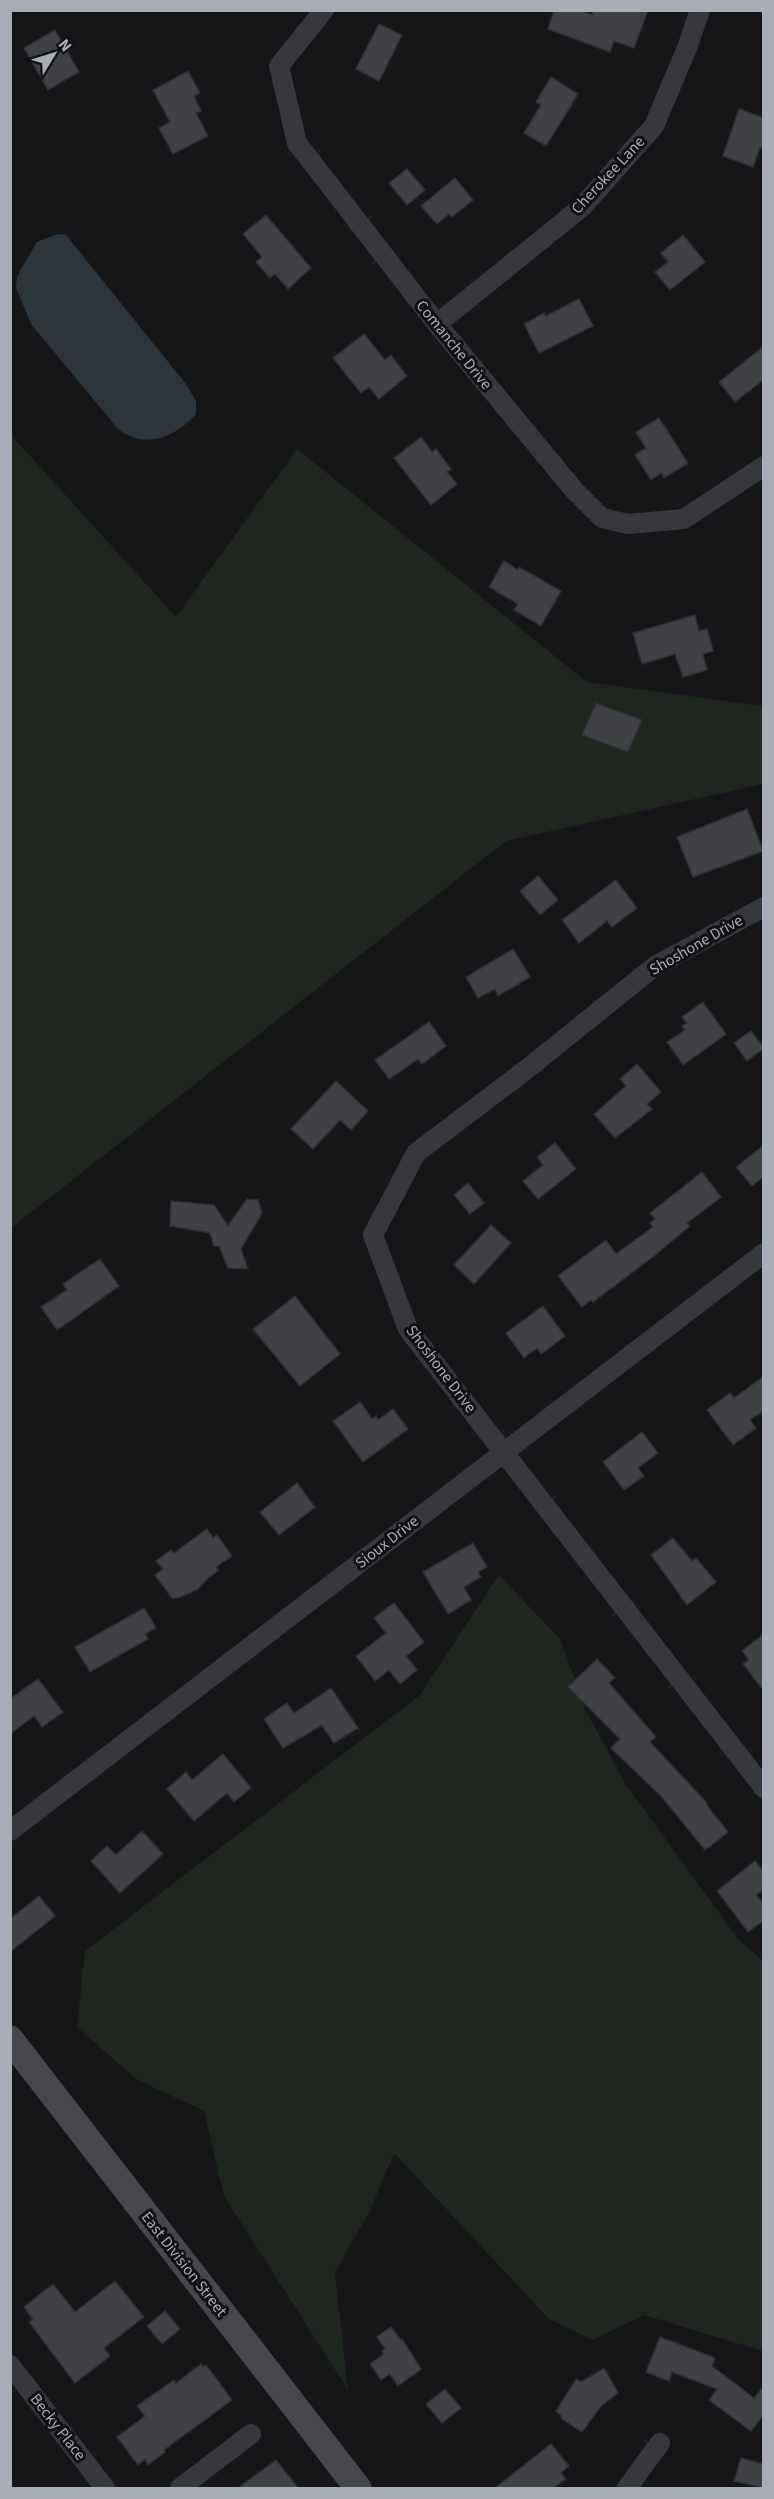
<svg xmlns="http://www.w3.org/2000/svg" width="774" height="2499" font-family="'Source Sans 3',sans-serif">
  <rect width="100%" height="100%" fill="#161618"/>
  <!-- green -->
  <g fill="#1e261f">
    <polygon points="11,435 176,617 297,449 587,682 763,706 763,784 506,841 11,1228"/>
    <polygon points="499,1575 561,1640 585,1709 625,1783 738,1939 763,1961 763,2351 644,2315 593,2340 549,2319 394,2153 370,2211 335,2272 348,2390 224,2196 204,2111 136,2079 77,2027 85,1951 419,1696"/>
  </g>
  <!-- water -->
  <path fill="#2c353c" d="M58 234 66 235 186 384 196 401V414C176 437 145 450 118 429L31 324 16 288 17 276 37 242Z"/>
  <!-- building -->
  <g fill="#404145" stroke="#303034" stroke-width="1.5">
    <polygon points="554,10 580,10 592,15 593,10 648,10 634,48 614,41 610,52 548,29"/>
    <polygon points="379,24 402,35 379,81 356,69"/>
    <polygon points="55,30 79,72 48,90 24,48"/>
    <polygon points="188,71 200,93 194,96 201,111 196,113 208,136 173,154 159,128 170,122 153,90"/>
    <polygon points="551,77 578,94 546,146 524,133 541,105 536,102"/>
    <polygon points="739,109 764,118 764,148 760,147 753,167 723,156"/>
    <polygon points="407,169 425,190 407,205 389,183"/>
    <polygon points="455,178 473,200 452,217 449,214 437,224 421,206"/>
    <polygon points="266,215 311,268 288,289 275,274 270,278 256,262 262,257 243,234"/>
    <polygon points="683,235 705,262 670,290 655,272 668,262 661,253"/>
    <polygon points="579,299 593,326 539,353 524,324 544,313 546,316"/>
    <polygon points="364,334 385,360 391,355 407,376 379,399 369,387 361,393 333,358"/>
    <polygon points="764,346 764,379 735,402 719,382"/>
    <polygon points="659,418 688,463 664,478 661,473 651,480 635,455 646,448 636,432"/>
    <polygon points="421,437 432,452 436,449 451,469 447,472 457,484 431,505 394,458"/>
    <polygon points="504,561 518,570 519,567 561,591 541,626 514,610 518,604 489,587"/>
    <polygon points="695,615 699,631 707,629 713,651 703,654 707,670 683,677 675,654 642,664 633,633"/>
    <polygon points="596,703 642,720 628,752 582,735"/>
    <polygon points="747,809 763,851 693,877 677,837"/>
    <polygon points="538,876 558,900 540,915 520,891"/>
    <polygon points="616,880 637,908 612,927 607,921 579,943 562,920"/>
    <polygon points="513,949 530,977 498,996 495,989 478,998 466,977"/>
    <polygon points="703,1002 726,1034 683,1065 667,1042 685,1030 682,1026 687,1023 682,1017"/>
    <polygon points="429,1022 446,1046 422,1064 418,1059 389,1079 375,1060"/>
    <polygon points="751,1031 764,1048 747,1061 734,1043"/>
    <polygon points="637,1064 661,1092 647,1104 652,1109 615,1138 594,1114 626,1086 620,1079"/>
    <polygon points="336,1081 368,1111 351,1130 340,1120 313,1149 291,1129"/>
    <polygon points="555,1143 576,1169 538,1199 523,1181 543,1165 537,1157"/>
    <polygon points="764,1145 764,1176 752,1186 736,1167"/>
    <polygon points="702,1172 721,1197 687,1223 690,1226 654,1256 593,1302 591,1300 582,1307 558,1276 606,1240 616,1254 653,1227 650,1223 655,1219 650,1213"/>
    <polygon points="468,1183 484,1203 470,1214 454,1195"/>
    <polygon points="247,1199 258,1200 262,1213 241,1249 248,1269 228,1268 219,1246 214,1246 210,1233 170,1226 171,1201 214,1205 228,1226"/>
    <polygon points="491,1225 511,1243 474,1284 454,1265"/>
    <polygon points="100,1259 119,1286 57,1330 41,1307 67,1290 63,1284"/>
    <polygon points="295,1296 340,1354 300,1386 253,1329"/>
    <polygon points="543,1306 565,1336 541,1354 537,1348 524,1358 506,1333"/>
    <polygon points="764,1376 764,1410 750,1420 756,1428 733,1445 707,1410 730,1393 734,1398"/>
    <polygon points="360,1402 372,1419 376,1416 378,1420 393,1409 408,1429 363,1462 333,1421"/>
    <polygon points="642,1432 658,1453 638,1468 644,1476 624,1490 603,1462"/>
    <polygon points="297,1483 315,1507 279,1535 260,1512"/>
    <polygon points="207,1529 213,1538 217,1535 232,1556 216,1567 219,1570 207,1579 198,1589 178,1598 172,1598 155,1575 163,1569 156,1561 171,1550 174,1553"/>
    <polygon points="673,1538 692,1561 696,1558 716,1582 687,1605 651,1555"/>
    <polygon points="473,1543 487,1567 478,1572 481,1577 464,1587 471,1600 448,1614 423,1572"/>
    <polygon points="394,1603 424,1642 406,1656 417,1670 400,1684 389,1670 375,1681 356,1656 386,1633 374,1618"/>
    <polygon points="144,1608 156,1628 145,1634 148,1639 90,1672 75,1647"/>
    <polygon points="764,1634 764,1691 743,1664 749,1660 742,1651"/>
    <polygon points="597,1659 615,1678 609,1683 656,1737 650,1742 707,1803 706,1804 728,1832 705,1850 662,1797 611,1748 620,1739 568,1687"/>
    <polygon points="38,1679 63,1712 42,1727 34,1716 10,1734 10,1699"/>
    <polygon points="331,1688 358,1728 334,1743 322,1725 283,1748 264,1719 287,1703 294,1713"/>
    <polygon points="223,1754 251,1788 234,1802 227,1793 194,1821 167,1789 186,1772 192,1780"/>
    <polygon points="142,1831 163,1854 120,1893 91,1861 107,1846 116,1855"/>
    <polygon points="755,1861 764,1872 764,1889 756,1895 764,1904 764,1920 748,1932 717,1891"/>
    <polygon points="39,1896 55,1916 10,1952 10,1919"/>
    <polygon points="115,2281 144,2317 104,2348 110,2356 75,2383 29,2322 33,2319 24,2307 53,2284 75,2312"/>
    <polygon points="165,2311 180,2329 162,2344 147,2326"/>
    <polygon points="391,2327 401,2340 402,2339 421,2369 398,2386 390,2374 381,2380 370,2364 384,2354 382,2351 385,2349 377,2337"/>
    <polygon points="660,2337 715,2358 712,2366 754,2398 764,2386 764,2414 751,2431 709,2400 717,2389 672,2372 669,2381 646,2372"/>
    <polygon points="201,2364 203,2367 206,2365 232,2400 164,2450 165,2452 148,2465 145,2459 138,2465 117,2437 145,2416 137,2406 174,2380 176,2383"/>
    <polygon points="604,2368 618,2393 601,2406 582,2432 561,2418 561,2415 556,2411 576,2379 581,2382"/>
    <polygon points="445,2389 461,2408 442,2423 426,2404"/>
    <polygon points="551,2444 569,2466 561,2473 566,2479 553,2488 495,2488"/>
    <polygon points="741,2458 764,2464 764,2488 734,2481"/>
    <polygon points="276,2460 298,2488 238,2488"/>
  </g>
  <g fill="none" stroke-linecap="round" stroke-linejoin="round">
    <!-- street -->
    <g stroke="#37383d" stroke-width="20">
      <polyline points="324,10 279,66 297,143 437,324 574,490 602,518 628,524 684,519 764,466"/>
      <polyline points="437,324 582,207 654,126 687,48 700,10"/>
      <polyline points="764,907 655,966 527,1069 416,1153 373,1235 408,1329 764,1788"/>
      <polyline points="10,1831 764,1253"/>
      <polyline points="10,2365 105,2488"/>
      <polyline points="180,2488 251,2434"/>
      <polyline points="627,2488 660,2443"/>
    </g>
    <!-- secondary -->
    <polyline stroke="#45474d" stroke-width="27" points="10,2039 358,2488"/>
  </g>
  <g text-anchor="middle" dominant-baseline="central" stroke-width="6" stroke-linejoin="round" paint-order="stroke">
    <!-- street labels -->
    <g font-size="16" fill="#a8adb8" stroke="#111113">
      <text transform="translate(608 175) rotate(-47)">Cherokee Lane</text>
      <text transform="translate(454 345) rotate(51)">Comanche Drive</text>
      <text transform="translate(696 945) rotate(-30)">Shoshone Drive</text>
      <text transform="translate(441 1369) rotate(53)">Shoshone Drive</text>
      <text transform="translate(387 1542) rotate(-38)">Sioux Drive</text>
      <text transform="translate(184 2264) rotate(52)">East Division Street</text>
      <text transform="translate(58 2427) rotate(52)">Becky Place</text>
    </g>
  </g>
  <!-- border -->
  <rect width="774" height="2499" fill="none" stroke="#a8adb8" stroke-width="24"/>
  <!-- north arrow -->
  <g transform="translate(54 54) rotate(52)" stroke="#111113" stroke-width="4.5" paint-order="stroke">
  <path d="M0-4.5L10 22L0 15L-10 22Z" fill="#a8adb8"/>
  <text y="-9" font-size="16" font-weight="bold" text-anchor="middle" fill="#a8adb8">N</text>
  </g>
</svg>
